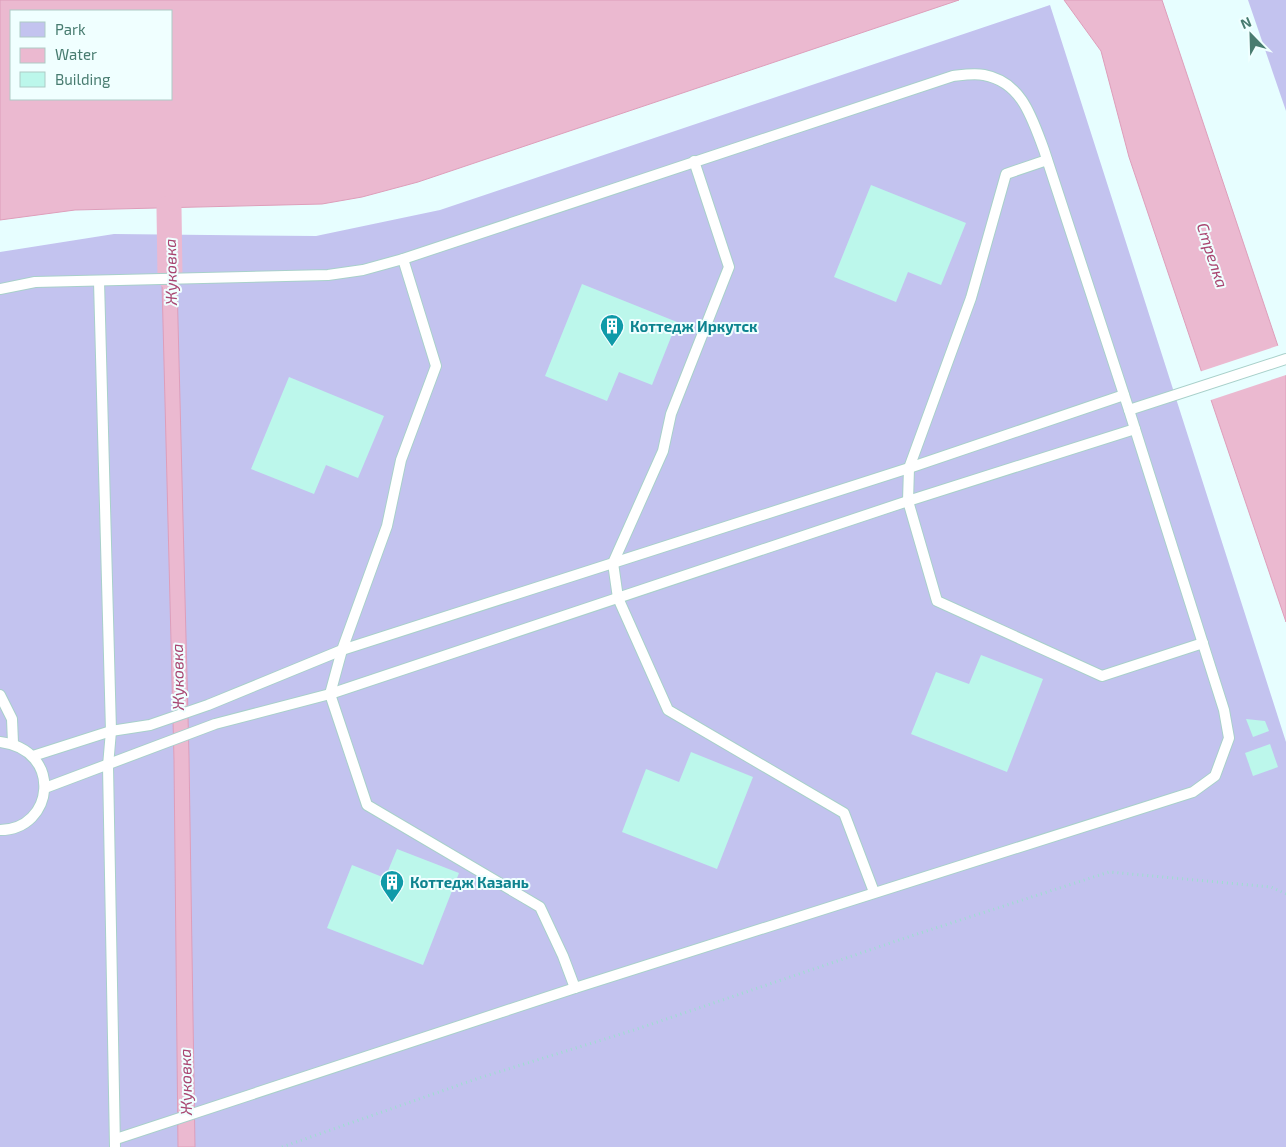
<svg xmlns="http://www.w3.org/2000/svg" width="1286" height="1147" font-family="'Exo 2',sans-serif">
  <rect width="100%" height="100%" fill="#e7feff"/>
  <!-- green -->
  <g fill="#c3c3ef">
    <polygon points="1248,0 1286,0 1286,111"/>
    <polygon points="1050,5 1286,742 1286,1147 0,1147 0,252 114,234 316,236 440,210"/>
  </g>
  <!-- water -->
  <g fill="#ebb9d0" stroke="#de9eba" fill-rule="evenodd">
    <path d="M0 0H959L418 182 362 197 322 204 75 210 0 220ZM11 11H171V99H11Z"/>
    <polygon points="1064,0 1162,0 1286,370 1286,622 1129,157 1101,51"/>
    <polygon points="176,242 189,756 195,1147 178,1147 174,760 161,243"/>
  </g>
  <!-- pier -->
  <polygon fill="#e7feff" points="1280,345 1286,362 1286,375 1208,401 1199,372"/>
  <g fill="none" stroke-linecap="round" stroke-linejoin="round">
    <!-- canal -->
    <polyline stroke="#ebb9d0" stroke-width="25" points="169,208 170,277"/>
  </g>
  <!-- building -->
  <g fill="#bcf7eb">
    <polygon points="871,185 966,223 941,285 908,272 896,302 834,277"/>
    <polygon points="582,284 677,322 652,385 619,372 607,401 545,376"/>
    <polygon points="289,377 384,416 358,478 326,465 314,494 251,469"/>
    <polygon points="981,655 1043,679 1007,772 911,734 936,672 969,684"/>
    <polygon points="1246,719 1265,721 1269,731 1253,737"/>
    <polygon points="1270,744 1278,767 1253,776 1245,753"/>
    <polygon points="691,752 753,777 717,869 622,832 646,769 679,782"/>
    <polygon points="397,849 459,873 423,965 327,928 352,865 385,878"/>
  </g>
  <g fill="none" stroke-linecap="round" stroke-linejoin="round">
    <!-- service casing -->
    <g stroke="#a8d0ca" stroke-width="12">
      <g id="service">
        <polyline points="1047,160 1006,174 971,298 909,468 908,501 937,601 1102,676 1203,643"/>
        <polyline points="694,161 729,267 671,414 663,451 613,563 618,598 668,710 844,813 874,892"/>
        <polyline points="403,259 436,366 401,460 387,526 342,650 330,694 367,805 540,907 563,956 575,988"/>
        <polyline points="99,281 111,731 108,766 115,1147"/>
        <path d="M0 289 35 282 328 275 363 270 403 259 953 76C962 75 974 73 984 75 1022 82 1032 118 1044 150L1129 410 1224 710 1229 738 1215 776 1193 792 575 988 116 1139"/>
        <polyline points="1129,410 1286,359"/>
        <polyline points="0,695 12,719 13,743"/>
        <path d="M0 742C64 750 54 830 0 830"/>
        <polyline points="33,756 111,731 150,725 208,705 342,650 909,468 1124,395"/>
        <polyline points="45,788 215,724 330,694 908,501 1135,429"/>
      </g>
    </g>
    <!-- path -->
    <polyline stroke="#9eddd0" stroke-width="3" stroke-dasharray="1 4" stroke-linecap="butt" points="282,1147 479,1078 634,1030 911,936 1109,872 1271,887 1286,894"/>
    <!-- service -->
    <use href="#service" stroke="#fff" stroke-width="10"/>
  </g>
  <!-- icons -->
  <defs>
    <g id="building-pin" transform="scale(1.25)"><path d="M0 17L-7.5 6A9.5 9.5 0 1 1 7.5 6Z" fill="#0f9aa8" stroke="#f0ffff"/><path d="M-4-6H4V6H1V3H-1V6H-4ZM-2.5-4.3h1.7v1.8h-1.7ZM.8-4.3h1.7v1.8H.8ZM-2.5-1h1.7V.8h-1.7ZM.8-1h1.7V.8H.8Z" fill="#fff"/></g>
  </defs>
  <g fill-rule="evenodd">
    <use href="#building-pin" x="612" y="326"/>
    <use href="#building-pin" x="392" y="882"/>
  </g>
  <g text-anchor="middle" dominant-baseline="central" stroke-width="4" stroke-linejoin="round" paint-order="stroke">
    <!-- culture labels -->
    <g font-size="15" font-weight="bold" fill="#0d838f" stroke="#f0ffff" text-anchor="start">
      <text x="630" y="326">Коттедж Иркутск</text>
      <text x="410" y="882">Коттедж Казань</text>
    </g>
    <!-- water labels -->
    <g font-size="16" font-style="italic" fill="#a94671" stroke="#f0ffff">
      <text transform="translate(1213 255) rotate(72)">Стрелка</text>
      <text transform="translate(170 272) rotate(-91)">Жуковка</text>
      <text transform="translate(177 677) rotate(-91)">Жуковка</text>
      <text transform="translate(185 1082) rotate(-91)">Жуковка</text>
    </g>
  </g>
  <!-- legend -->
  <rect x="10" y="10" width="162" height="90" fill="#f0ffff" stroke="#adcbc6"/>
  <rect x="20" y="22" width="25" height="15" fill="#c3c3ef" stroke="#adcbc6"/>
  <text x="55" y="35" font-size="15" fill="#487c70">Park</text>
  <rect x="20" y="48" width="25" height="15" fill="#ebb9d0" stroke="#adcbc6"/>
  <text x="55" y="60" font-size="15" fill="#487c70">Water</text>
  <rect x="20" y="72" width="25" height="15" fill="#bcf7eb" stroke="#adcbc6"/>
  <text x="55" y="85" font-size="15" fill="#487c70">Building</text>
  <!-- north arrow -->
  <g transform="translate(1251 35) rotate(337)" stroke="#f0ffff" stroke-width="4" paint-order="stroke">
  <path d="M0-4L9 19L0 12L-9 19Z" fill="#487c70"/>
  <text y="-8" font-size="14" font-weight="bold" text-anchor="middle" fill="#487c70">N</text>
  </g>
</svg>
